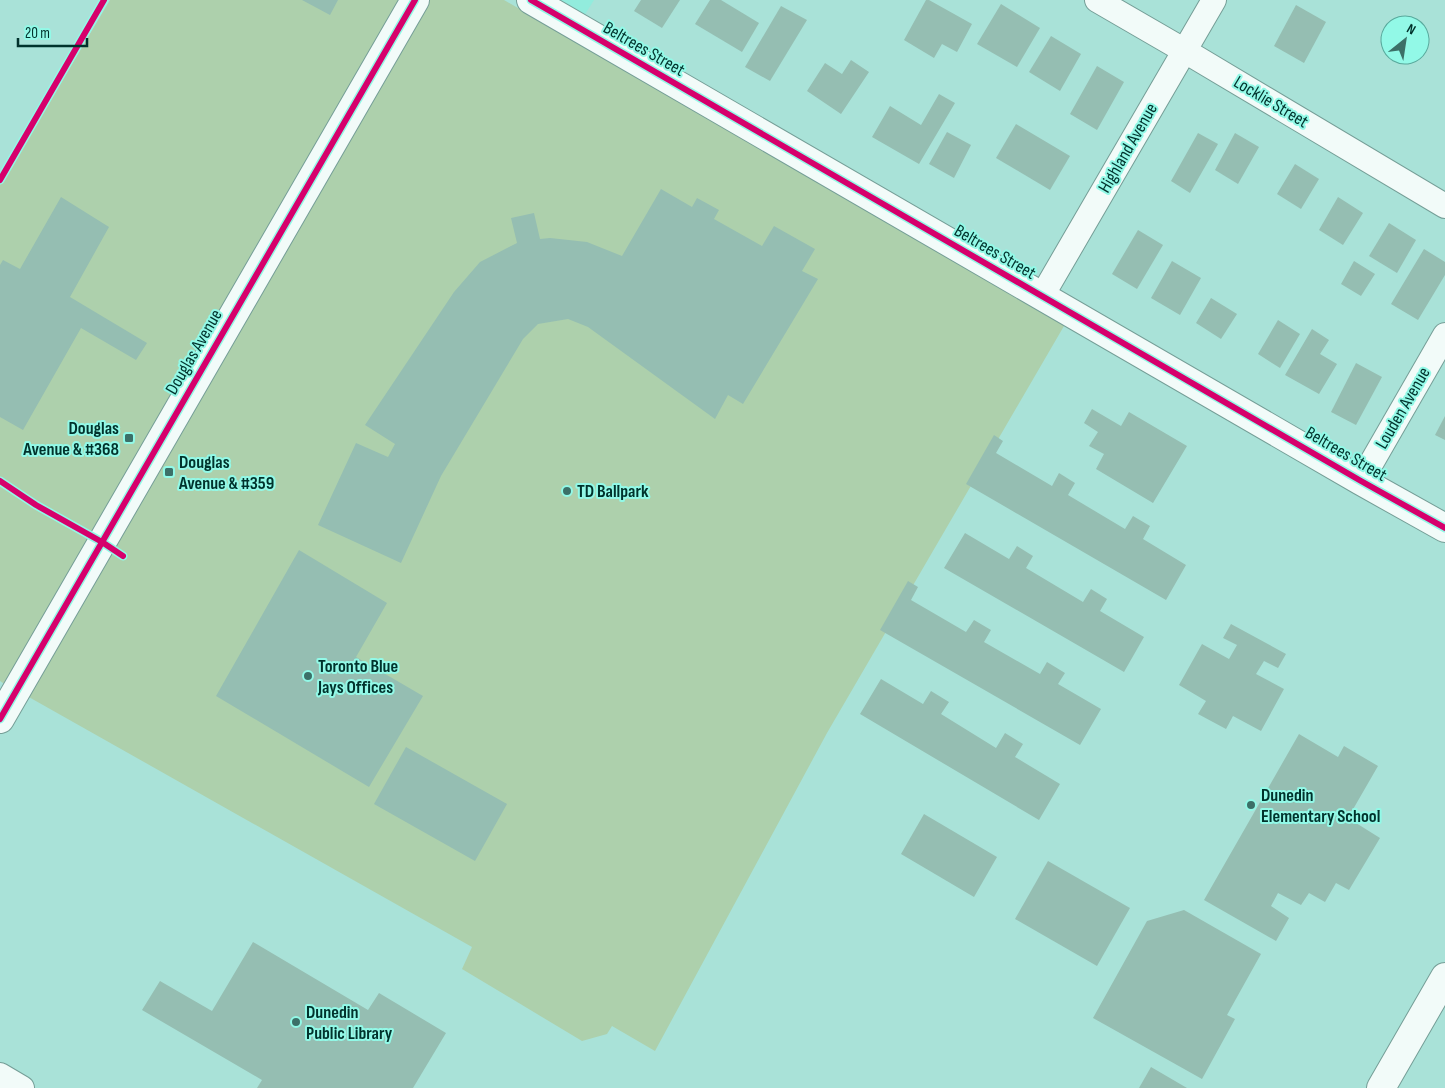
<svg xmlns="http://www.w3.org/2000/svg" width="1445" height="1088" font-family="'Sofia Sans Condensed',sans-serif">
  <rect width="100%" height="100%" fill="#a9e2d8"/>
  <!-- built -->
  <polygon fill="#92ecdd" points="557,0 594,0 584,16"/>
  <!-- green -->
  <g fill="#add0ac">
    <polygon points="110,0 401,0 6,685 0,681 0,185"/>
    <polygon points="428,0 504,0 1052,317 1064,326 827,733 655,1051 612,1026 607,1034 582,1041 462,969 472,947 27,696"/>
  </g>
  <!-- building -->
  <g fill="#95beb2">
    <polygon points="302,0 338,0 330,15"/>
    <polygon points="641,0 680,0 662,28 634,11"/>
    <polygon points="710,0 721,0 759,23 742,52 695,24"/>
    <polygon points="926,0 929,0 972,24 957,52 942,44 934,58 904,40"/>
    <polygon points="1001,4 1040,28 1017,67 977,44"/>
    <polygon points="1296,5 1326,22 1304,63 1274,46"/>
    <polygon points="781,6 807,20 770,81 745,67"/>
    <polygon points="1051,36 1081,54 1060,91 1029,72"/>
    <polygon points="851,60 869,72 841,114 807,91 825,63 842,74"/>
    <polygon points="1097,66 1124,82 1097,130 1070,114"/>
    <polygon points="939,94 955,103 919,164 872,137 890,106 921,125"/>
    <polygon points="1016,124 1070,156 1050,190 996,158"/>
    <polygon points="947,132 971,145 954,178 929,164"/>
    <polygon points="1198,133 1218,144 1190,193 1171,181"/>
    <polygon points="1235,133 1259,147 1238,184 1215,170"/>
    <polygon points="1295,164 1319,179 1301,209 1277,194"/>
    <polygon points="661,189 692,207 697,198 719,210 714,219 762,246 774,226 815,249 802,271 818,279 743,404 728,395 715,419 588,327 568,319 538,324 523,339 441,476 401,563 318,525 356,443 388,457 395,444 365,425 454,292 480,262 517,243 511,218 534,213 540,239 550,238 587,242 622,256"/>
    <polygon points="61,197 109,227 70,297 147,343 136,360 81,328 23,430 0,417 0,265 3,260 20,269"/>
    <polygon points="1338,197 1363,213 1343,245 1319,230"/>
    <polygon points="1389,223 1416,240 1397,273 1369,256"/>
    <polygon points="1138,230 1163,245 1137,289 1112,274"/>
    <polygon points="1424,249 1445,262 1445,275 1418,320 1391,304"/>
    <polygon points="1172,261 1201,278 1180,315 1151,298"/>
    <polygon points="1354,261 1375,274 1361,296 1341,284"/>
    <polygon points="1211,298 1237,314 1221,339 1196,323"/>
    <polygon points="1278,320 1300,334 1280,368 1258,354"/>
    <polygon points="1312,329 1329,340 1320,354 1337,364 1319,394 1285,375"/>
    <polygon points="1356,363 1382,377 1356,425 1331,412"/>
    <polygon points="1092,409 1121,426 1129,412 1187,446 1153,503 1096,469 1104,454 1089,446 1098,432 1084,423"/>
    <polygon points="1445,416 1445,440 1435,435"/>
    <polygon points="994,435 1003,441 996,453 1052,486 1059,473 1075,483 1068,495 1125,529 1133,516 1150,526 1143,539 1186,565 1166,600 966,484"/>
    <polygon points="965,533 1009,559 1017,546 1033,556 1026,568 1083,602 1091,589 1107,599 1100,611 1144,637 1124,672 944,568"/>
    <polygon points="299,550 387,603 356,657 423,696 369,787 216,696"/>
    <polygon points="908,581 918,587 911,600 966,632 974,620 991,630 984,642 1040,674 1047,662 1065,673 1058,684 1101,709 1080,745 880,630"/>
    <polygon points="1231,624 1286,654 1278,668 1264,661 1256,674 1284,689 1261,731 1233,716 1226,729 1198,714 1206,701 1179,685 1202,644 1229,659 1237,645 1223,638"/>
    <polygon points="881,679 923,704 931,691 949,702 941,714 996,748 1005,733 1023,744 1015,757 1060,784 1039,820 860,714"/>
    <polygon points="1299,734 1338,757 1344,746 1378,766 1348,818 1380,838 1349,890 1336,883 1325,902 1309,893 1301,905 1278,893 1271,906 1289,918 1276,941 1204,900"/>
    <polygon points="406,747 507,804 475,861 374,804"/>
    <polygon points="924,814 997,857 974,897 901,854"/>
    <polygon points="1048,861 1130,908 1097,966 1015,919"/>
    <polygon points="1184,910 1261,954 1227,1015 1235,1019 1202,1079 1093,1018 1147,921"/>
    <polygon points="253,942 368,1010 379,993 446,1033 413,1088 257,1088 262,1080 142,1010 160,981 212,1011"/>
    <polygon points="1151,1067 1187,1088 1139,1088"/>
  </g>
  <g fill="none" stroke-linecap="round" stroke-linejoin="round">
    <!-- street casing -->
    <g stroke="#759e97" stroke-width="26">
      <g id="street">
        <polyline points="1097,0 1185,51 1445,206"/>
        <polyline points="1042,296 1214,0"/>
        <polyline points="1361,481 1445,335"/>
        <polyline points="0,1075 22,1088"/>
      </g>
    </g>
    <!-- secondary casing -->
    <g stroke="#759e97" stroke-width="30">
      <g id="secondary">
        <polyline points="531,0 1361,481 1445,528"/>
        <polyline points="0,719 415,0"/>
        <polyline points="1381,1088 1445,977"/>
      </g>
    </g>
    <!-- street -->
    <use href="#street" stroke="#f2fbf9" stroke-width="24"/>
    <!-- secondary -->
    <use href="#secondary" stroke="#f2fbf9" stroke-width="28"/>
    <!-- cycleway casing -->
    <g stroke="#92f9e7" stroke-width="9">
      <g id="cycleway">
        <polyline points="531,0 1361,481 1445,528"/>
        <polyline points="0,180 104,0"/>
        <polyline points="0,481 36,505 102,542 123,556"/>
        <polyline points="0,719 415,0"/>
      </g>
    </g>
    <!-- cycleway -->
    <use href="#cycleway" stroke="#d6006c" stroke-width="6"/>
  </g>
  <!-- markers -->
  <g fill="#3c7068" stroke="#92f9e7" stroke-width="2">
    <rect x="124" y="433" width="10" height="10" rx="2.5"/>
    <rect x="164" y="467" width="10" height="10" rx="2.5"/>
    <circle cx="567" cy="491" r="5"/>
    <circle cx="308" cy="676" r="5"/>
    <circle cx="1251" cy="805" r="5"/>
    <circle cx="296" cy="1022" r="5"/>
  </g>
  <g text-anchor="middle" dominant-baseline="central" stroke-width="4" stroke-linejoin="round" paint-order="stroke">
    <!-- street labels -->
    <g font-size="18" fill="#01322c" stroke="#92f9e7">
      <text transform="translate(644 49) rotate(30)">Beltrees Street</text>
      <text transform="translate(1271 102) rotate(31)">Locklie Street</text>
      <text transform="translate(1128 148) rotate(-60)">Highland Avenue</text>
      <text transform="translate(995 252) rotate(30)">Beltrees Street</text>
      <text transform="translate(194 352) rotate(-60)">Douglas Avenue</text>
      <text transform="translate(1403 408) rotate(-60)">Louden Avenue</text>
      <text transform="translate(1346 454) rotate(30)">Beltrees Street</text>
    </g>
    <!-- poi labels -->
    <g font-size="18" font-weight="bold" fill="#01322c" stroke="#92f9e7" text-anchor="start">
      <text x="119" y="428" text-anchor="end">Douglas<tspan x="119" dy="21">Avenue &amp; #368</tspan></text>
      <text x="179" y="462">Douglas<tspan x="179" dy="21">Avenue &amp; #359</tspan></text>
      <text x="577" y="491">TD Ballpark</text>
      <text x="318" y="666">Toronto Blue<tspan x="318" dy="21">Jays Offices</tspan></text>
      <text x="1261" y="795">Dunedin<tspan x="1261" dy="21">Elementary School</tspan></text>
      <text x="306" y="1012">Dunedin<tspan x="306" dy="21">Public Library</tspan></text>
    </g>
  </g>
  <!-- north arrow -->
  <g transform="translate(1405 40) rotate(30)"><circle r="24" fill="#92f9e7" stroke="#58a99c"/>
  <path d="M0-4L9 19L0 12L-9 19Z" fill="#3c7068"/>
  <text y="-8" font-size="14" font-weight="bold" text-anchor="middle" fill="#01322c">N</text>
  </g>
  <!-- scale -->
  <path d="M18 38v8h69v-8" fill="none" stroke="#01322c" stroke-width="2.5"/>
  <text x="25" y="38" font-size="15" fill="#01322c" stroke="#92f9e7" stroke-width="4" paint-order="stroke">20 m</text>
</svg>
